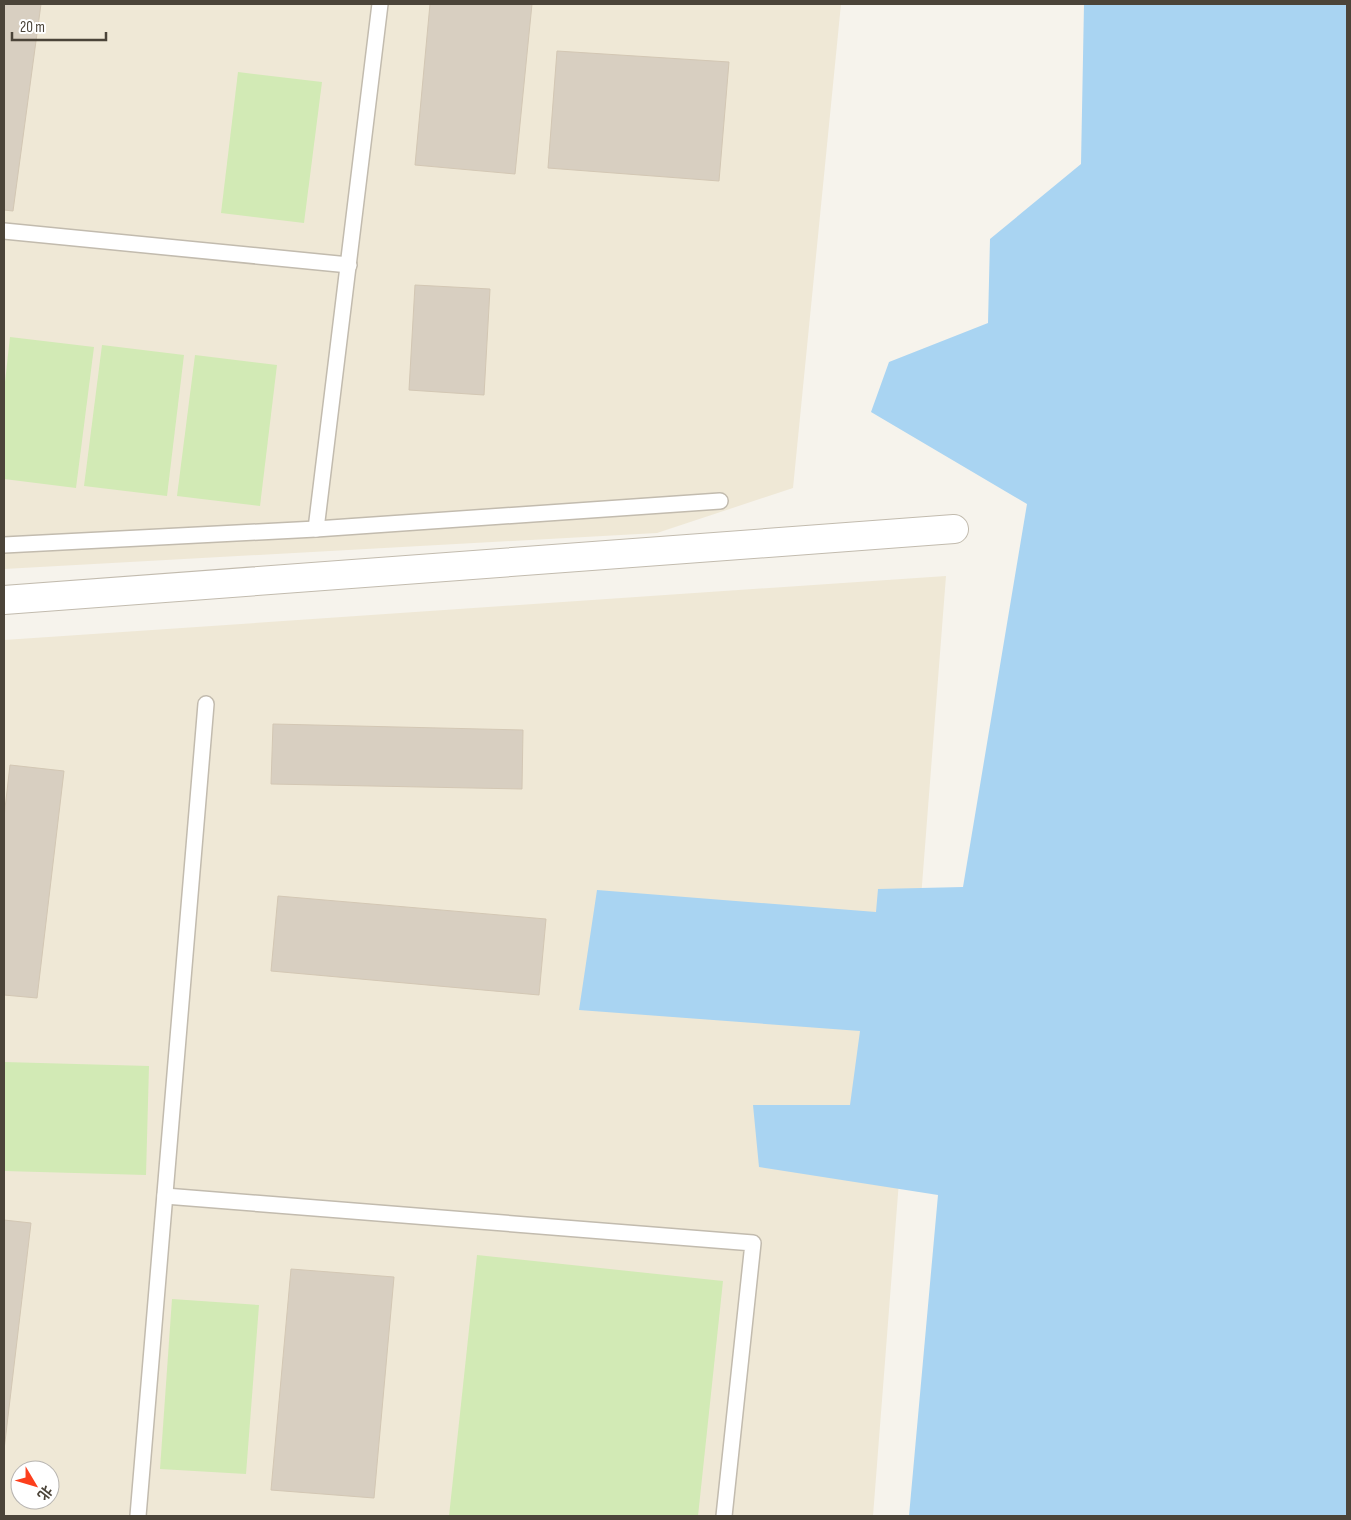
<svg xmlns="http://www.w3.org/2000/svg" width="1351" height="1520" font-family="'Sofia Sans Condensed','Noto Sans SC',sans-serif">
  <rect width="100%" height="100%" fill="#f6f3ec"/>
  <!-- education -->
  <g fill="#efe8d6" fill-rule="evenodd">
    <polygon points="4,4 841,4 793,488 657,533 4,569"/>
    <path d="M946 576 873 1516H4V640ZM20 1470H50V1500H20Z"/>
  </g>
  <!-- green -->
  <g fill="#d2eab5">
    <polygon points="238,72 322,82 304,223 221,213"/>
    <polygon points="10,337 94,347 76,488 4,479 4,391"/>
    <polygon points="102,345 184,355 167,496 84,486"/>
    <polygon points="195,355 277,365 260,506 177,496"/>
    <polygon points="4,1062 149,1066 146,1175 4,1171"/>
    <polygon points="477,1255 723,1281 698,1516 449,1516"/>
    <polygon points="172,1299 259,1305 246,1474 160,1469"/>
  </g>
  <!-- water -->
  <polygon fill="#a9d4f2" points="1084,4 1347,4 1347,1516 909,1516 938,1195 759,1167 753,1105 850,1105 860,1031 579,1010 597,890 876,912 878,889 963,887 1027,504 871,412 889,362 988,323 990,239 1081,164"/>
  <!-- building -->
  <g fill="#d8cfc1" stroke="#d3c7b4">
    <polygon points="4,4 41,4 13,211 4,210"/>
    <polygon points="430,4 532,4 515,174 415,165"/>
    <polygon points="557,51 729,62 719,181 548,168"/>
    <polygon points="415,285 490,289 484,395 409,390"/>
    <polygon points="273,724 523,730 522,789 271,784"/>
    <polygon points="10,765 64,771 37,998 4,995 4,817"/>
    <polygon points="278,896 546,919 539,995 271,971"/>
    <polygon points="4,1220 31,1223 4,1450"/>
    <polygon points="291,1269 394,1277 374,1498 271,1490"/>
  </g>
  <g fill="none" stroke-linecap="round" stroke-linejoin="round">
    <!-- lane casing -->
    <g stroke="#c2bbae" stroke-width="18">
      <g id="lane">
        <polyline points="4,231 349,265"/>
        <polyline points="316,529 380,4"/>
        <polyline points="4,545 316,529 720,501"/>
        <polyline points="165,1196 753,1243 724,1516"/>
        <polyline points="138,1516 206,704"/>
      </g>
    </g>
    <!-- street casing -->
    <g stroke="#c2bbae" stroke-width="30">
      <polyline id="street" points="4,600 954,529"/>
    </g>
    <!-- lane -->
    <use href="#lane" stroke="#fff" stroke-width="15"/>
    <!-- street -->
    <use href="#street" stroke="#fff" stroke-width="28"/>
  </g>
  <!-- border -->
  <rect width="1351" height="1520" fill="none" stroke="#4b4439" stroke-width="10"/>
  <!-- north arrow -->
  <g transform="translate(35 1485) rotate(128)"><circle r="24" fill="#ffffff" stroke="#b7b4b0"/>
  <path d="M0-4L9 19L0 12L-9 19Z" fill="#fc3f1d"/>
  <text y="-8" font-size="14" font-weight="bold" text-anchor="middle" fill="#4b4439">北</text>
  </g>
  <!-- scale -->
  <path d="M12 32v8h94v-8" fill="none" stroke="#4b4439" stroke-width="2.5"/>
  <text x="20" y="32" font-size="15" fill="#4b4439" stroke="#ffffff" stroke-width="4" paint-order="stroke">20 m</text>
</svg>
